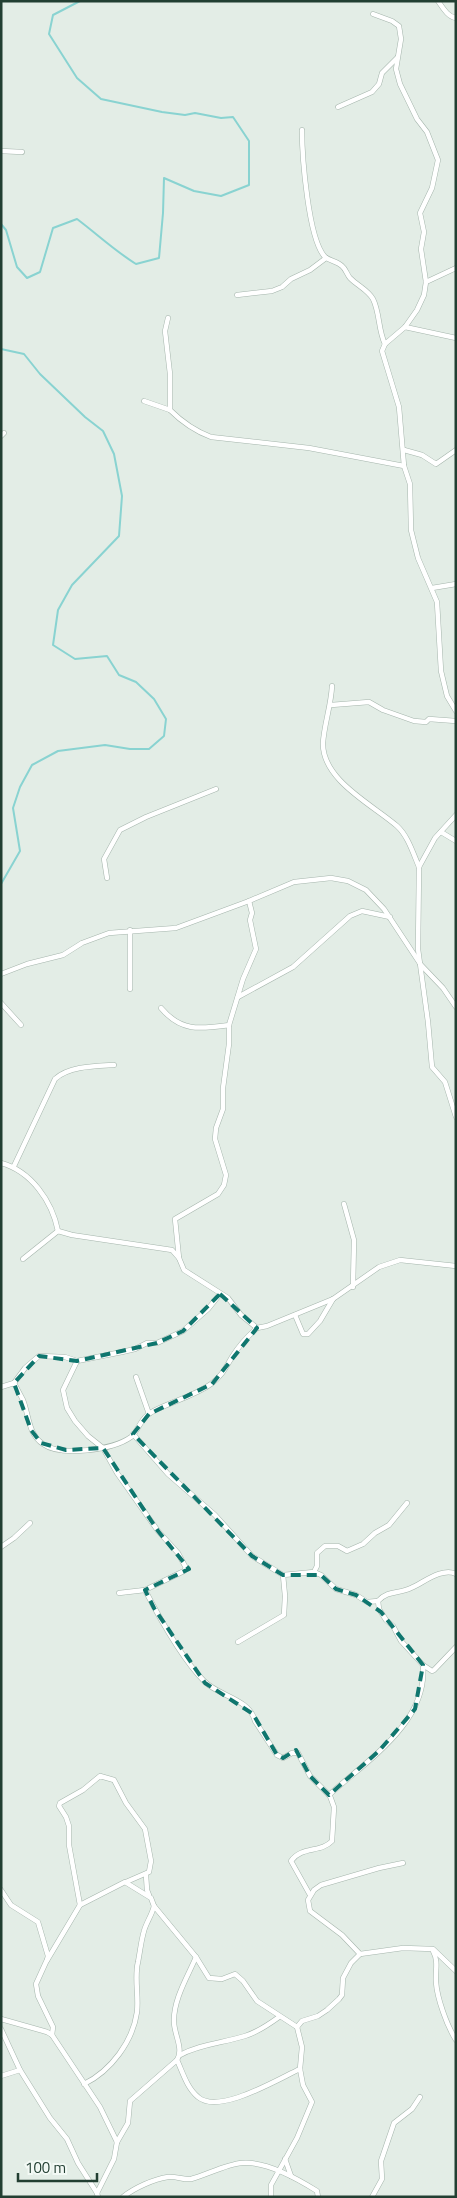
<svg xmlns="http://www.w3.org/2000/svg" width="457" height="2198" font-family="'Titillium Web',sans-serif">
  <rect width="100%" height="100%" fill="#e3ede6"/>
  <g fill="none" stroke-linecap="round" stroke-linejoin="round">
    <!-- stream -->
    <g stroke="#89d3d1" stroke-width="2">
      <path d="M1 224 6 230 17 267 27 278 40 272 53 228 77 219C97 234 115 251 136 264L159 258 163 213 164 178 194 191 221 196 249 185V141L233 117 221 118 195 113 185 115 162 112 101 99 77 78 49 34 53 15 80 1"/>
      <polyline points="1,349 24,354 40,374 85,417 103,431 114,454 122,496 119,536 72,585 58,610 53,645 75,659 107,656 119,675 136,682 154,699 166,719 164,736 149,749 130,749 105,745 58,751 32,765 20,787 13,808 20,851 1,884"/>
    </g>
    <!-- minor casing -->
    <g stroke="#a5b5ac" stroke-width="5.5">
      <g id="minor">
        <path d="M438 1C443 8 448 17 456 18"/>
        <polyline points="373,14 392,21 399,26 401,39 396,69 400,84 417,119 427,132 438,160 432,188 420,213 424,232 421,249 426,282 424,295 417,310 405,327 385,344 382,351 399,407 404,466 410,484 411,530 418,558 437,602 441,671 447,696 456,711"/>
        <polyline points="338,107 372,92 379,84 382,73 397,58"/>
        <path d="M302 130C302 155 308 239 325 257 330 261 337 261 342 266 346 269 347 275 350 278 358 286 368 290 373 299 380 313 378 330 385 344"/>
        <polyline points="1,151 22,152"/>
        <polyline points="426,282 456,268"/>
        <polyline points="237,295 272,291 282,287 291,279 310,270 326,258"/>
        <path d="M168 318 165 331 170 374V410C182 422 195 431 211 437L309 448 404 466"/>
        <polyline points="405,327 456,338"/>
        <polyline points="144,401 170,410"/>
        <polyline points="1,436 4,433"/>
        <polyline points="404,450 422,455 436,464 456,450"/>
        <polyline points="432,588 456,584"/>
        <path d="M332 686C331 706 324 725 323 743 322 780 373 805 397 826 408 836 413 853 419 867"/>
        <polyline points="331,705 369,702 383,710 414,721 426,722 429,719 456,721"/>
        <polyline points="456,815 435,838 419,867 418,949 428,1022 432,1067 445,1082 456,1117"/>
        <polyline points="441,832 456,841"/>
        <polyline points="107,878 104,859 120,830 146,817 216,789"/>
        <polyline points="130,930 130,989"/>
        <polyline points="1,974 27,964 63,955 82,943 109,933 176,928 249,901 294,882 331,878 348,881 366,890 384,909 421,965 443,988 456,1007"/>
        <polyline points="238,997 293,967 350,916 362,911 390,917"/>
        <polyline points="1,1003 21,1025"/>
        <path d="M161 1008C181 1032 200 1029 229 1025"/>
        <path d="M1 1163C31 1171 52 1201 58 1231"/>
        <path d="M14 1166 55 1079C69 1066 96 1066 114 1065"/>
        <polyline points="344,1204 354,1240 353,1287"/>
        <polyline points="58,1231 72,1235 172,1250 179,1258 184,1270 228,1298 241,1315 257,1328 267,1326 333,1299 379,1267 400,1260 456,1266"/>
        <polyline points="179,1258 175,1219 218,1194 224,1185 226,1175 215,1139 216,1128 223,1109 223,1088 229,1044 229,1025 243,979 256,949 250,920 252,913 249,901"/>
        <polyline points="23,1259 58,1231"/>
        <polyline points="295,1315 303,1334 308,1334 320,1321 333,1299"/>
        <polyline points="77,1361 63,1390 67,1408 75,1421 88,1436 103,1448 117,1473 158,1531 178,1553 186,1568 184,1571 145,1590 119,1593"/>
        <polyline points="136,1377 149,1414"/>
        <path d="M14 1383C17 1389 20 1394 23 1400 29 1415 28 1434 43 1444 61 1457 113 1450 131 1437 139 1430 140 1419 150 1413 169 1402 193 1397 211 1384 222 1376 226 1367 232 1357 238 1347 248 1336 257 1328"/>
        <polyline points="1,1387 14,1383 25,1368 39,1356 65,1357 77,1361 122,1352 135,1349 147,1343 157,1343 183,1331 208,1309 220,1294"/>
        <polyline points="133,1434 168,1474 215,1515 252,1556 283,1575 314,1572 317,1566 317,1553 325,1546 338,1546 347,1551 363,1544 375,1533 389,1525 407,1503"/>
        <polyline points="1,1547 14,1538 30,1523"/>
        <polyline points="314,1572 321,1575 336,1589 356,1595 367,1602 378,1601"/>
        <path d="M145 1590C159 1617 183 1660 204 1681 218 1696 249 1698 255 1721L277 1755 283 1758 292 1753H298L310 1776 330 1796 334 1807 332 1841C321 1853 301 1846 291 1861L310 1895"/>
        <polyline points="238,1642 284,1615 285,1596 283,1575"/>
        <polyline points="423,1665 432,1671 434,1670 456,1647"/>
        <path d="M329 1795C366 1761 428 1723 423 1665L401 1641 393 1626 386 1620 379 1609 378 1601C388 1590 399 1594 411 1588 423 1583 442 1567 456 1574"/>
        <polyline points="146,1875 147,1890 149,1895"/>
        <polyline points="1,1890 11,1905 38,1922 48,1956 47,1960"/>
        <polyline points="80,1905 69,1845 69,1826 66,1817 59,1806 60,1803 83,1790 100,1776 114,1780 126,1803 145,1829 151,1861 149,1872 126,1882"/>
        <path d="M433 1951C439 1962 435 1971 436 1982 437 1998 447 2026 456 2040"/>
        <polyline points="360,1954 342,1935 310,1911 308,1900 314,1890 321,1885 379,1868 403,1863"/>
        <polyline points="1,2019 47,2032 52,2035"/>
        <polyline points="297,2027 302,2021 318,2016 327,2010 339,1999 342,1995 343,1978 351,1963 360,1954 403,1948 433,1949 456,1971"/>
        <polyline points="1,2029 20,2070 50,2118 67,2139 78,2163 97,2193"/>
        <path d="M180 2055C200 2044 223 2043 245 2036 258 2032 268 2025 279 2017"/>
        <path d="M177 2060C183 2073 187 2088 198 2097 219 2115 278 2079 300 2069"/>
        <polyline points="1,2076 20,2070"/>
        <path d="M84 2084C111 2071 133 2041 137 2012 139 1995 134 1978 138 1962 140 1952 141 1941 144 1931 146 1923 152 1915 154 1906"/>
        <path d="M117 2142 128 2123 130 2101 177 2060C184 2049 174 2034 174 2022 173 2000 188 1976 196 1957"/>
        <polyline points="285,2159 291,2176"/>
        <polyline points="98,2197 97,2193 114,2159 117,2142 100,2107 52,2035 53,2027 38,1996 36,1984 46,1962 80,1905 125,1882 151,1898 154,1906 196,1957 209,1978 222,1979 235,1974 243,1981 257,2001 297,2027 302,2047 300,2069 303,2085 312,2102 297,2138 271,2185 271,2197"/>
        <path d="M123 2197C134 2188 154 2179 168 2177 176 2176 183 2180 191 2179 206 2175 227 2164 242 2163 266 2161 298 2179 317 2191L318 2197"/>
        <polyline points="372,2197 382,2179 381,2161 394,2123 412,2109 420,2097"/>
      </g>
    </g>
    <!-- minor -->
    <use href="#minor" stroke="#fff" stroke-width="4.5"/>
  </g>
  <!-- marked area -->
  <path fill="none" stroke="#0f766e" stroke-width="4" stroke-dasharray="10 6" stroke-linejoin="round" d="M220 1294 257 1328 212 1384 149 1414 133 1434 252 1556 283 1575H321L336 1589 356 1595 381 1612 423 1665 415 1709 379 1751 329 1795 310 1776 296 1750 283 1758 277 1755 253 1714 205 1683 154 1608 145 1590 189 1569 158 1531 103 1448 66 1450 41 1443 31 1430 14 1383 39 1356 77 1361 157 1343 183 1331Z"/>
  <!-- border -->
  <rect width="457" height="2198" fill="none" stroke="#223f32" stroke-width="5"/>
  <!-- scale -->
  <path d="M18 2173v8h79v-8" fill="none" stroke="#223f32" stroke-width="2.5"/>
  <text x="25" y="2173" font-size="15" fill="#223f32" stroke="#f3f9f5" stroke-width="4" paint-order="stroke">100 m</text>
</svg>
